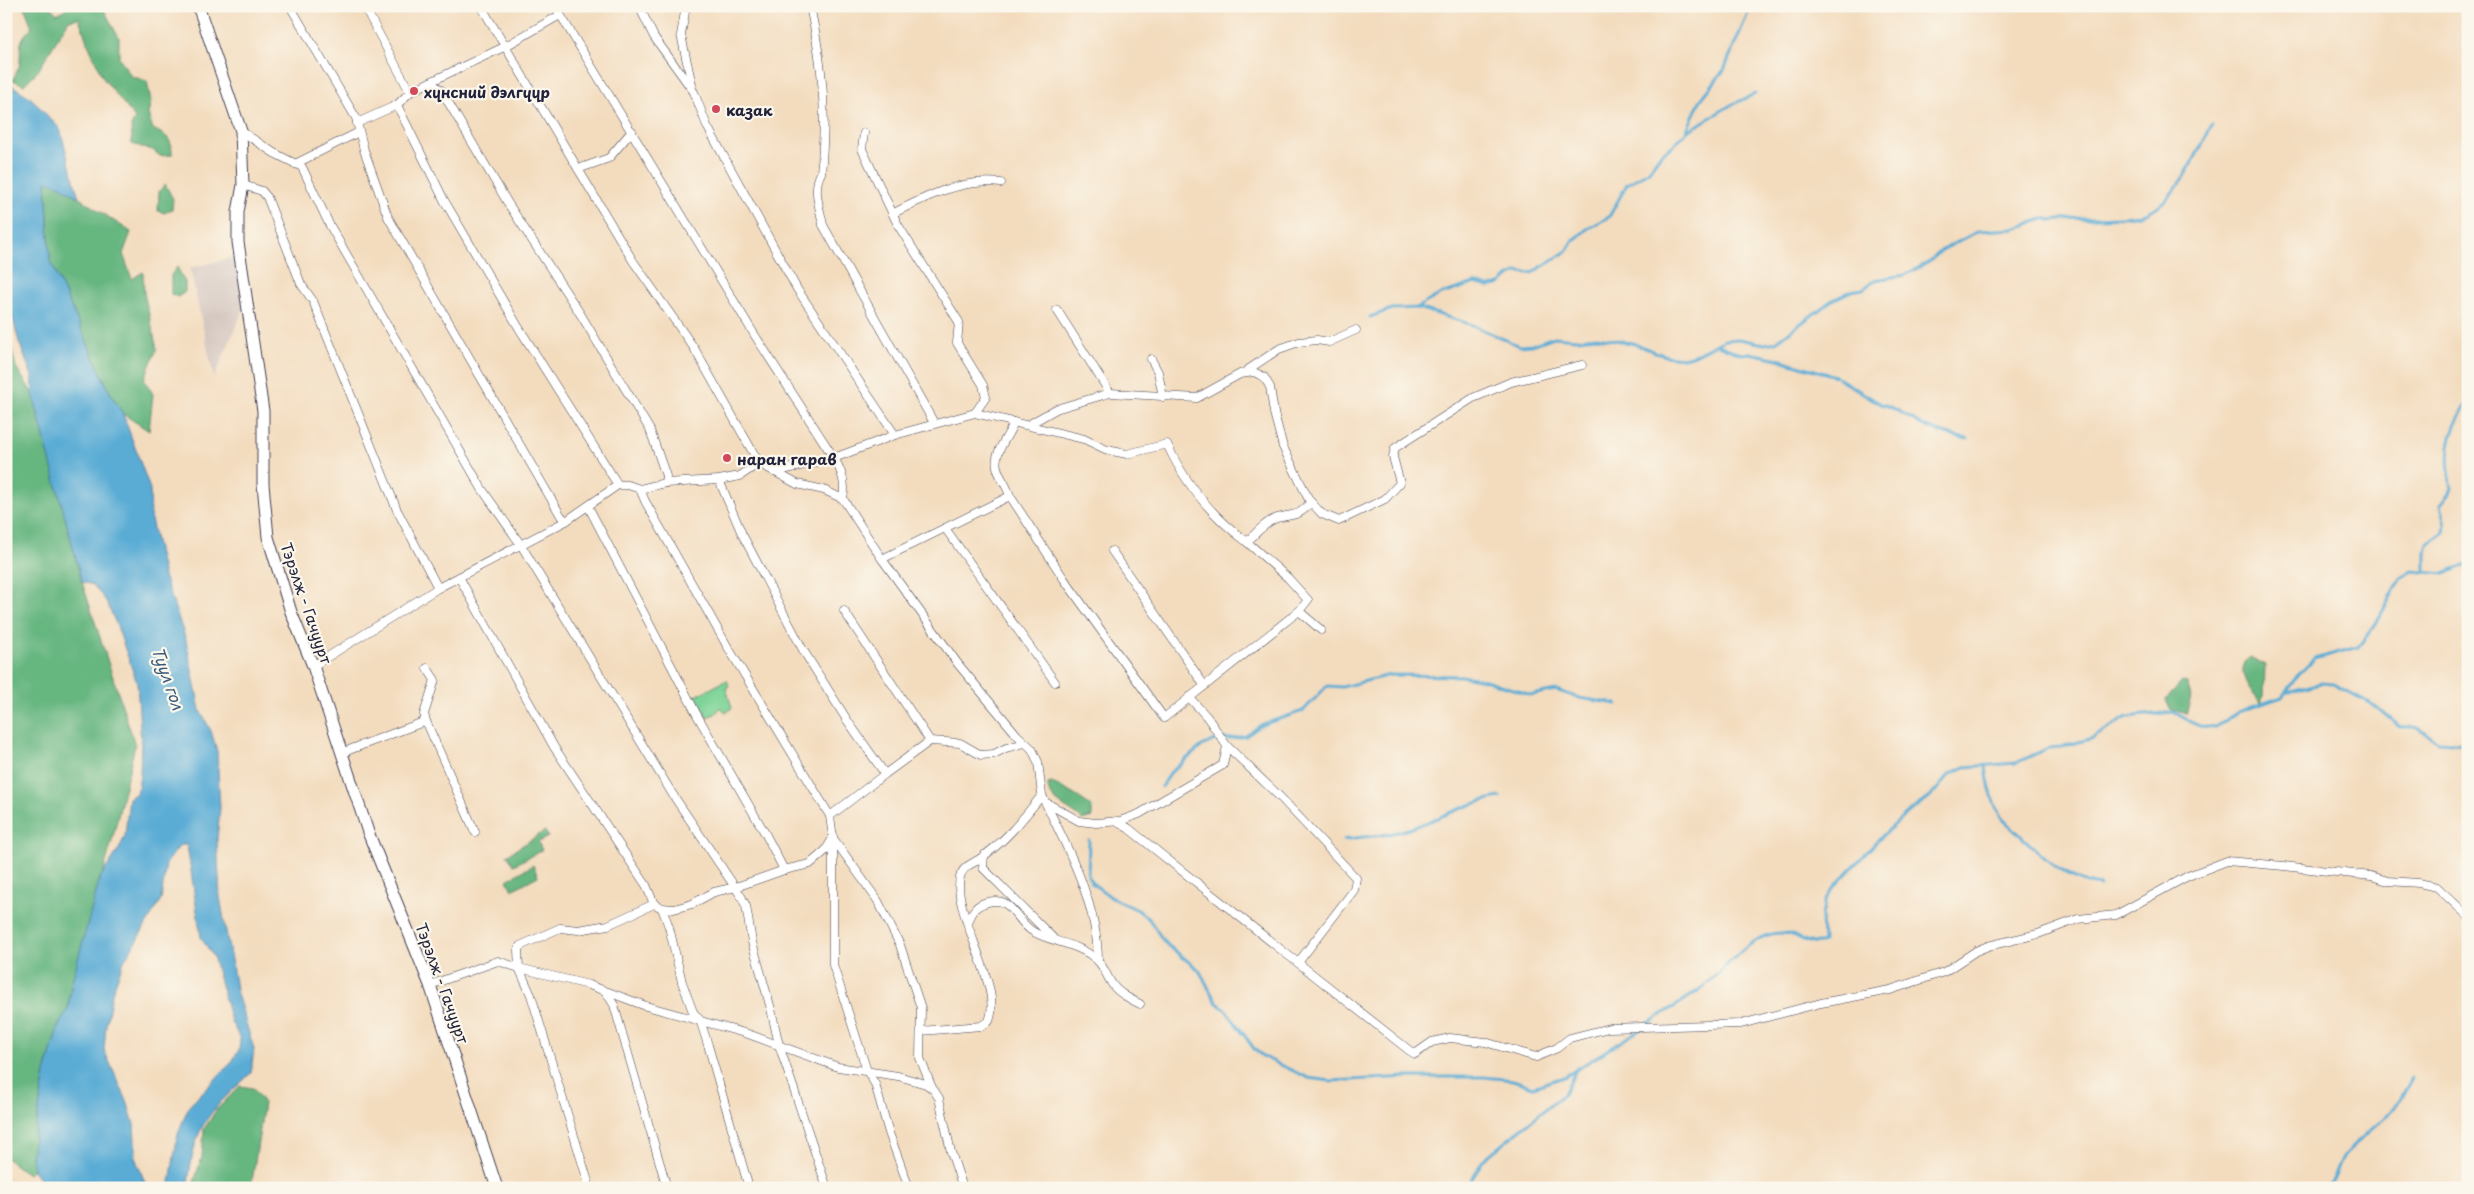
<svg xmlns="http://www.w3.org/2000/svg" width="2474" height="1194" font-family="'Playpen Sans',sans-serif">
  <rect width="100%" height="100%" fill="#fbf7ec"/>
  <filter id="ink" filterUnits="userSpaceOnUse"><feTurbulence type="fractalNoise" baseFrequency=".02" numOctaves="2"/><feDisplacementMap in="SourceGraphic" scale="10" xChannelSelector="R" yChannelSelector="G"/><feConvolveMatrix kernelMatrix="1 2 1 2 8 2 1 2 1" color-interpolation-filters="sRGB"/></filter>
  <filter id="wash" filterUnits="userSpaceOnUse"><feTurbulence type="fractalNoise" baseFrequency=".0096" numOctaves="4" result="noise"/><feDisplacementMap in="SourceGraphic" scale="20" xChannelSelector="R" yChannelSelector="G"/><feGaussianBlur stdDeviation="1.12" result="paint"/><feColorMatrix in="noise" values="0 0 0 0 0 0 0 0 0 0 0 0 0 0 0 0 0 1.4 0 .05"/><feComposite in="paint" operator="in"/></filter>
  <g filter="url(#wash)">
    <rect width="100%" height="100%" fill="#f3dcbe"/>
    <!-- industrial -->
    <polygon fill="#cfc0ba" points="239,256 247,301 214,378 190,268"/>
    <!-- green -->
    <polygon fill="#7ed498" stroke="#507b6a" points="727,680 729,686 726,688 732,708 726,713 721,707 715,714 707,717 696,696"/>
    <!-- forest -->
    <g fill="#66b680" stroke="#446c5e">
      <path d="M24 6H50L57 14 70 6H102L119 38V57L131 76 147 81 151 101 148 114 153 129C167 136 172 138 172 155L160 156 153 150 132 144 131 126 135 118 103 78 87 42 79 18 69 20 38 71 24 85 13 80C15 74 20 67 20 61 21 43 18 41 32 27Z"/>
      <polygon points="46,180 61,186 131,232 123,254 132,279 143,272 144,293 157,349 144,379 153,394 149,431 123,414 110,393 50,260"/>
      <polygon points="165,184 173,199 172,209 165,213 158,211 159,192"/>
      <polygon points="177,267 185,282 185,292 178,297 171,294 171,275"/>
      <polygon points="6,325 16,367 33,394 82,582 135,745 112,841 72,981 68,1009 58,1027 45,1073 31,1156 33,1170 28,1174 6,1158"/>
      <path d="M2250 657 2265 665 2264 696 2260 703C2251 690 2233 671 2250 657Z"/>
      <polygon points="2182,682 2187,683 2191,697 2186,714 2170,709 2166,700"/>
      <path d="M1051 783C1059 785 1088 802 1092 808V817L1082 820C1071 808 1048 803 1048 784Z"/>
      <polygon points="545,831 548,837 538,842 542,850 514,865 507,855"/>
      <polygon points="533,865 538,876 512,890 507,880"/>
      <polygon points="240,1086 253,1088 264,1103 251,1188 192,1188 202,1157 204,1129 217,1109"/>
    </g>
    <!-- water -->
    <path fill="#5aacd5" stroke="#3e6788" d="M6 82 30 97 60 129 79 198 61 186 46 181 50 260 110 393 123 414 145 475 150 489 151 519 164 576 186 640 200 710 211 731 217 751 220 808 217 840 220 897 237 994 254 1049 251 1073C227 1096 202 1115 194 1149 190 1162 190 1175 187 1188H169L178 1133 189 1106 231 1063 239 1050 240 1039 231 1021 213 956 201 938 187 845H180L166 864 161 900 123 963 112 993 106 1026 104 1050 127 1101 134 1124 136 1160 146 1185 149 1188H46L33 1170 31 1156 45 1073 58 1027 68 1009 72 981 100 878 119 849 125 836 129 798 137 793 140 776 141 742 137 683 117 626 106 601 93 585 82 582 39 418 33 394 32 376 19 342 6 293Z"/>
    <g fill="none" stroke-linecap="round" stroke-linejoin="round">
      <!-- stream -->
      <g stroke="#5aacd5" stroke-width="3">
        <polyline points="1688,131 1731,105 1755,94"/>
        <polyline points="1418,307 1439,295 1475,283 1489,287 1500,284 1509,276 1518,272 1532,273 1567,251 1573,241 1587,229 1609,217 1627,184 1648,172 1661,154 1674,145 1686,132 1700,101 1724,70 1751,6"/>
        <path d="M2468 311C2464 327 2458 342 2468 356"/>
        <path d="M1370 317 1392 309 1419 308 1472 325 1520 346 1532 345 1554 337 1577 339 1597 337 1632 343 1666 356 1683 358 1695 355 1725 340 1739 339 1765 344 1776 342 1831 301 1851 291 1863 289 1875 280 1905 275 1929 262 1942 250 1979 231 2014 229 2045 218 2050 220C2079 216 2110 220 2139 215 2174 208 2197 153 2212 125"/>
        <path d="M1718 345 1741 354 1750 353 1774 358 1835 376 1881 404C1897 407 1911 420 1926 427 1939 432 1955 437 1968 439"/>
        <path d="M2426 572V552L2428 544 2444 533 2445 524 2440 504 2452 489C2444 453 2448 433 2468 402"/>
        <path d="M2287 692 2321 683 2334 684 2375 706 2400 727C2426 725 2419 731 2438 742L2468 744"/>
        <path d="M1986 766C1988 784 1992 803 2002 818 2005 822 2010 825 2014 829 2037 852 2066 881 2100 886"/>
        <polyline points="1162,787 1170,773 1202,746 1217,739 1230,739 1246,736 1261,725 1303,711 1327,686 1342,687 1390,675 1462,676 1485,680 1531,695 1556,690 1579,698 1617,704"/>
        <polyline points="1089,840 1088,876 1092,883 1112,898 1138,910 1149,919 1165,943 1199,970 1216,1002 1226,1010 1255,1050 1264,1057 1308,1078 1331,1081 1409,1077 1484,1077 1513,1080 1533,1087 1564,1077 1641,1029"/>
        <path d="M1344 840C1361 836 1380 837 1398 832 1433 823 1464 803 1500 797"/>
        <path d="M1646 1025C1665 1012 1685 1001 1703 987 1721 972 1744 944 1765 936 1793 925 1806 949 1823 942L1822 915 1825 901 1833 888 1884 834 1910 811 1931 796 1950 774 1965 767 2016 763 2048 748 2061 747 2093 738 2127 717 2173 712 2199 726 2216 727 2238 712 2282 697 2298 675 2314 659 2358 647 2375 625 2401 578 2413 571 2444 574 2468 564"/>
        <polyline points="1464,1188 1472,1179 1483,1160 1564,1094 1577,1068"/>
        <path d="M2326 1188C2338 1180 2336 1165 2345 1154 2359 1140 2375 1129 2389 1114 2399 1103 2405 1090 2412 1078"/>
      </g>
    </g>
  </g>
  <g filter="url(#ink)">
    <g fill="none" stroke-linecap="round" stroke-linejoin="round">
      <!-- minor casing -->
      <g stroke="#413e4f" stroke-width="9">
        <g id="minor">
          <polyline points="290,6 356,118 364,150 388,217 561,516 566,521 618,485"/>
          <polyline points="364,6 410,92 430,82 441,90 509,205 581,315 650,430 666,476 665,483 719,480 740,476 759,463"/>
          <polyline points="481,6 633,261 694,348 759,463 797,484 824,490 843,499 882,559 958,664 1017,735 1032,749 1038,762 1042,795 1045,802 1079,821 1096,823 1120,821 1139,814 1223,765 1227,746 1207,717 1189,697"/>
          <polyline points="555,6 754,334 834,458 895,435"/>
          <path d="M639 6 654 37 694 92 707 126 797 289 895 435 975 413 1084 439 1107 450 1127 454 1167 444C1185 484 1212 516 1247 542"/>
          <polyline points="686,6 681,35 692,85"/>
          <path d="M810 6C823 67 827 111 821 173 812 189 820 208 823 225L934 423"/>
          <polyline points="639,7 663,6"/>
          <polyline points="430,82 504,47 560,15"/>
          <polyline points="410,92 397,105 444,200 519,328 618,485 628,485 640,489 665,483"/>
          <polyline points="357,123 397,105"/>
          <polyline points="241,131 274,153 302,167 329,224 482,489 521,545 673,795 741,896 746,906 752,942 771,1009 779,1045 827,1188"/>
          <polyline points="864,133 862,149 898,225 959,322 957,343 983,385 986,397 975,413"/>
          <polyline points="295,164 359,132"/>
          <polyline points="578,169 609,158 632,131"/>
          <polyline points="243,185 262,191 267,197 301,284 313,301 397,510 438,588"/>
          <path d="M894 213C927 196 963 178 1001 183"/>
          <polyline points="1057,310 1110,393"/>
          <polyline points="1151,359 1158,372 1163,397"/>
          <polyline points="1246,371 1279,349 1299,342 1317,340 1329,342 1356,330"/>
          <polyline points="1028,425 1056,409 1110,393 1197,398 1240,374 1254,372 1264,377 1270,387 1274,413 1283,447 1309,500 1322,514 1339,521 1385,499 1400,483 1393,457 1395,448 1473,398 1511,382 1582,365"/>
          <path d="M774 472 834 458C842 472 846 483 843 499"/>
          <polyline points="719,480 742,534 803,650 847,720 885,774 930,741 844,611"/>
          <polyline points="640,489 645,501 726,644 830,816"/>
          <path d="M1010 496C1007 485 999 477 997 467 993 453 1010 434 1014 422"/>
          <path d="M1311 502C1297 518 1296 513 1277 518 1265 522 1255 534 1247 542L1288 578 1308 600 1299 611 1321 630"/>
          <polyline points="588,506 697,715 766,835 784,870"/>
          <polyline points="945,528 1055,682"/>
          <polyline points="1112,551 1204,685"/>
          <polyline points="882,559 1010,496 1064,579 1164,718 1299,611"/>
          <polyline points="459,577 554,747 646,885 654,904"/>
          <polyline points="313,666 438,588 566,521"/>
          <polyline points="426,721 424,714 435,680 427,668"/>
          <polyline points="930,741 960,743 981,755 994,754 1006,748 1025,743"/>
          <polyline points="341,753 426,721 475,832"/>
          <polyline points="885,774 830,816 833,838 825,851 810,864 784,870 736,887 714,892 692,904 674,909 662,908 654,904 608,925 578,930 560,928 520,946 518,950 519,968 589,985 646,1006 748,1034 838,1067 898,1076 926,1084 933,1089 939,1098 951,1152 963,1188"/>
          <path d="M1045 802C1069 850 1098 906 1098 961"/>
          <polyline points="1116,821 1128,828 1289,956 1297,962 1300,960 1354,890 1356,878 1281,798 1227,746"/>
          <polyline points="833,838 833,965 867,1071 875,1084 889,1133 909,1188"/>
          <polyline points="833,838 878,901 900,945 921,1008 920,1058 932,1088"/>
          <polyline points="984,855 983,868 1053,938"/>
          <polyline points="662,908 669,927 682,982 693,1012 700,1020 708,1045 749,1188"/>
          <path d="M968 922C973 911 975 905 988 902 1012 896 1015 920 1032 931 1051 943 1079 942 1098 961 1104 967 1107 977 1112 984 1118 993 1130 999 1140 1004"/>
          <polyline points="1297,962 1410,1051 1415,1054 1432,1042 1450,1038 1485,1042 1536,1057 1557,1048 1570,1038 1609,1028 1741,1024 1821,1003 1890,990 1944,972 1976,951 1988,946 2038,934 2078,919 2116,915 2188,876 2227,861 2284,866 2371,876 2388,881 2419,883 2437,887 2468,916"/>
          <polyline points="430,985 498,961 519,968 531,995 590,1188"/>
          <polyline points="606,992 614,1005 667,1188"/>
          <path d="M921 1031 981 1026 989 1021C1004 986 948 907 961 874 965 866 971 864 978 860 1004 843 1023 819 1042 795"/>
        </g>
      </g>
      <!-- secondary casing -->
      <g stroke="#413e4f" stroke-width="13">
        <polyline id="secondary" points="198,6 241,131 243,185 238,212 238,242 263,411 263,484 268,537 291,612 313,666 368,832 430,985 497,1188"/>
      </g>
      <!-- minor -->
      <use href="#minor" stroke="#fff" stroke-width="8"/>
      <!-- secondary -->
      <use href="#secondary" stroke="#fff" stroke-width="11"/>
    </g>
  </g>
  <!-- markers -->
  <g fill="#d1495b" stroke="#fbf7ec" stroke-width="2">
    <circle cx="414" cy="91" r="5"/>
    <circle cx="716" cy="109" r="5"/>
    <circle cx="727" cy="458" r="5"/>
  </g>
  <g text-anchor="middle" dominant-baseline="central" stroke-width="4.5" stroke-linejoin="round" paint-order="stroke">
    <!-- poi labels -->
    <g font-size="15" font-weight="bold" fill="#22223b" stroke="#fbf7ec" text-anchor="start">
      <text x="424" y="91">хүнсний дэлгүүр</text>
      <text x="726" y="109">казак</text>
      <text x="737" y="458">наран гарав</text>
    </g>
    <!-- street labels -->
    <g font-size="15" fill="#22223b" stroke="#fbf7ec">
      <text transform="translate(307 603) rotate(71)">Тэрэлж - Гачуурт</text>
      <text transform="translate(443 983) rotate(70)">Тэрэлж - Гачуурт</text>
    </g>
    <!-- water labels -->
    <g font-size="16" font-style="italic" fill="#385979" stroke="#fbf7ec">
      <text transform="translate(169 678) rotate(71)">Туул гол</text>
    </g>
  </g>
  <!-- margin -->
  <rect width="2474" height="1194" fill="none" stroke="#fbf7ec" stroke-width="25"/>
</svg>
